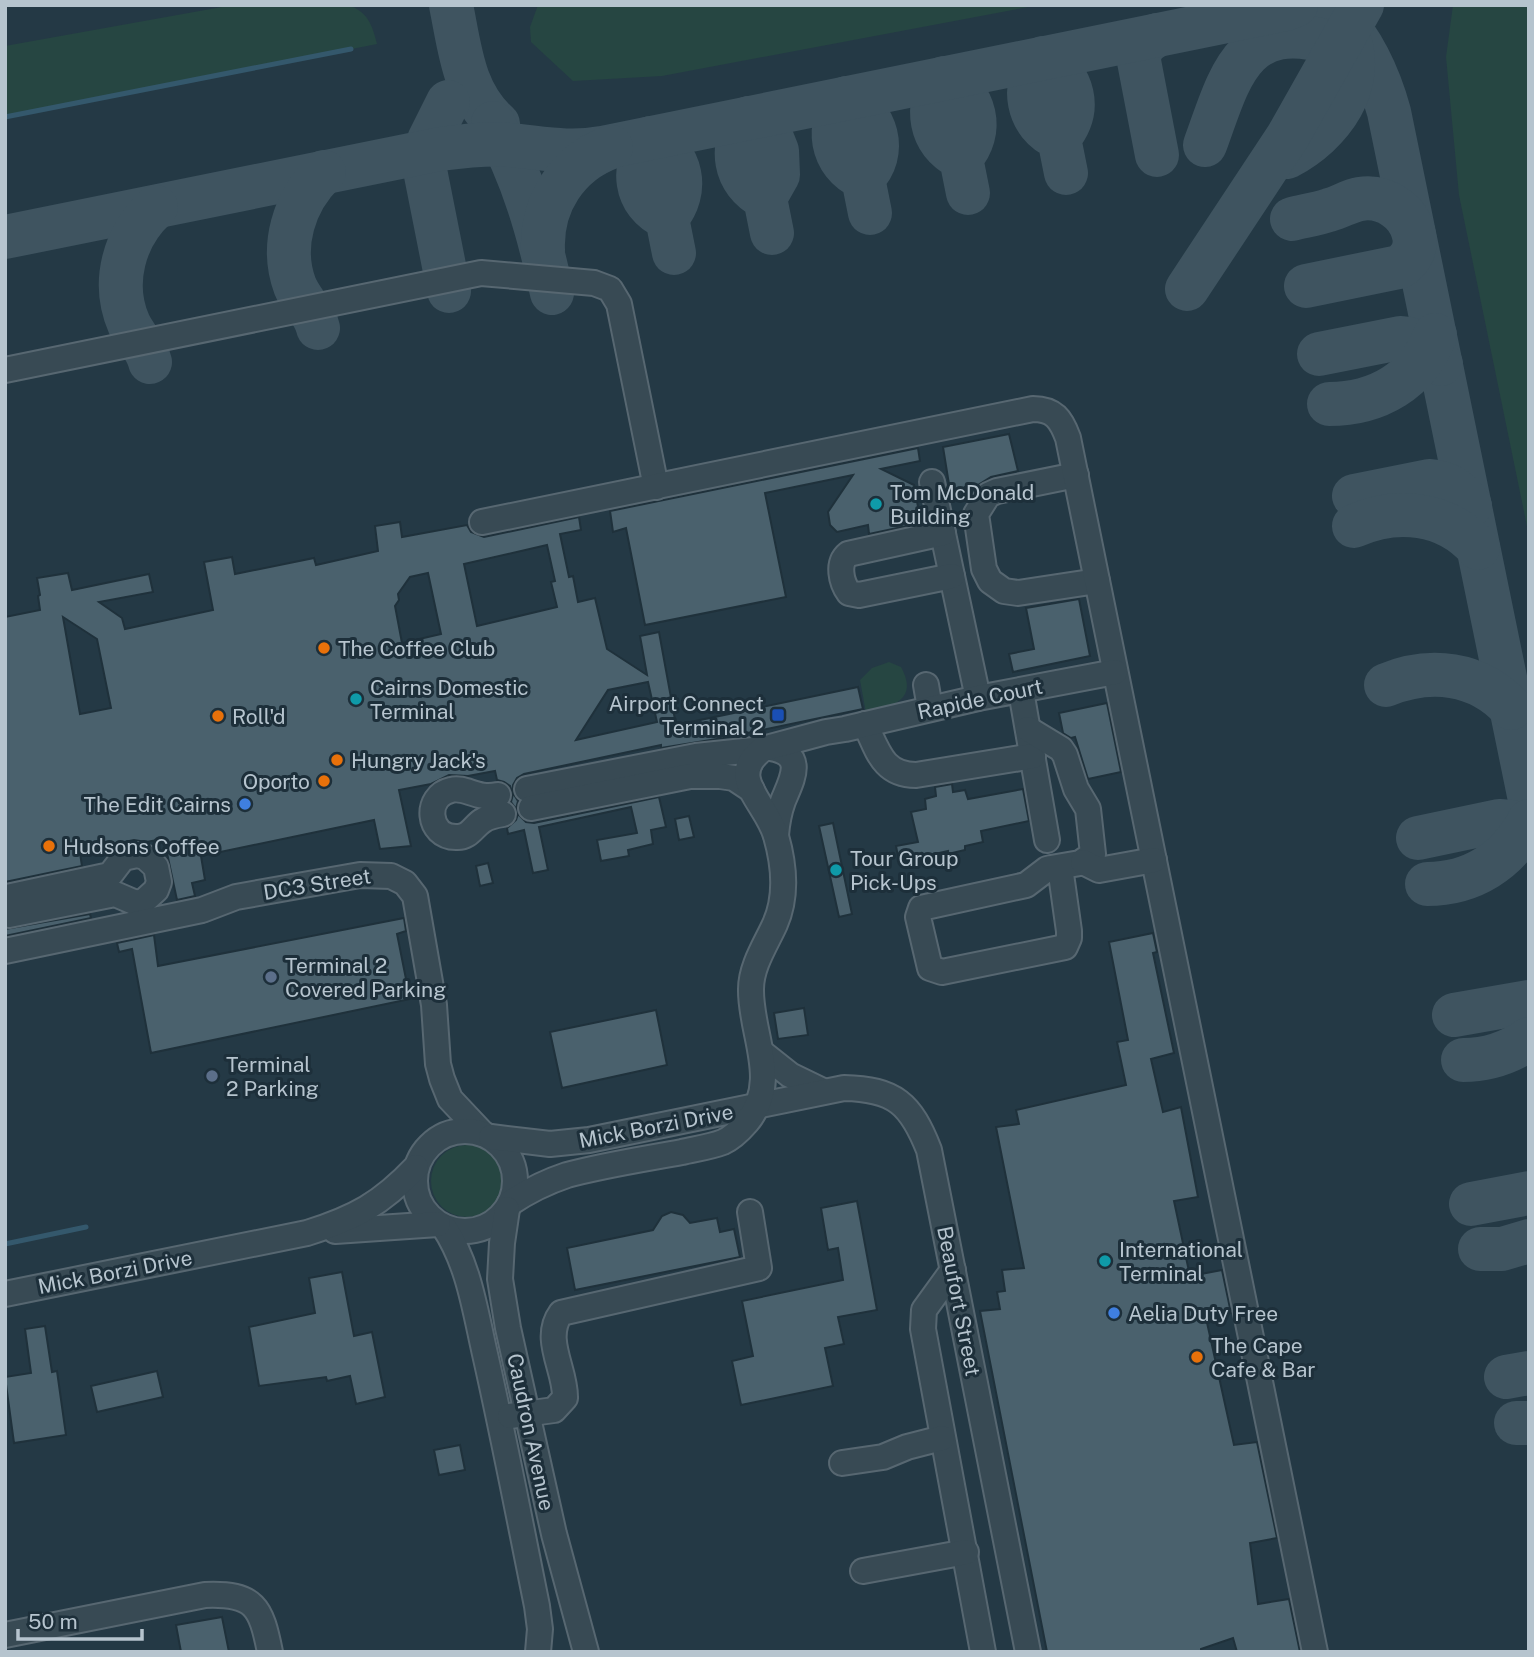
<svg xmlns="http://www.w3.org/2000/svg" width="1534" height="1657" font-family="'Public Sans',sans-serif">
  <rect width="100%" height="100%" fill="#243945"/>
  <!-- green -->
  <g fill="#264642">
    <path d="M233 5H347C368 11 372 25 377 44L5 117V46Z"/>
    <polygon points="538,5 1039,5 662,76 573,81 531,42 530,27"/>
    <polygon points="1453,5 1529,5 1529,536 1459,195 1446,57"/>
    <path d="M889 662 901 667C919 700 893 706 866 713L860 680 872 668Z"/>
    <circle cx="467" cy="1181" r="36"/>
  </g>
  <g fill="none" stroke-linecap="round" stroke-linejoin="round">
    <!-- stream -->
    <g stroke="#34586c" stroke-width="5">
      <polyline points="5,117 351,49"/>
      <polyline points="5,1244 86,1227"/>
    </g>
    <!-- taxiway -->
    <g stroke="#3f5460" stroke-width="44">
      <path d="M451 5C460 49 463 93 498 124"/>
      <path d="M1329 5C1360 35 1378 72 1389 112L1529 795"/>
      <polyline points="1157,35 1145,43 1138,56 1157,155"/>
      <polyline points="448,102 429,140 425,170 449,291"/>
      <path d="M493 123C523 175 539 234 552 293"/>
      <path d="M1059 138C1027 126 1019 83 1043 58 1074 77 1083 109 1059 138L1066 173"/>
      <path d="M1205 145C1229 80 1241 17 1328 42"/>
      <path d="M1287 157C1331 134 1368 85 1347 34"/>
      <path d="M961 158C929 141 924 107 944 78 976 95 985 131 961 158L968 193"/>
      <path d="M863 178C830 163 825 125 847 98 876 115 889 152 863 178L870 213"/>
      <path d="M765 198C733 181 729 147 749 118L771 136 777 151 778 175 765 198 772 233"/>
      <path d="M667 218C633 203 631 166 651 138 682 155 690 190 667 218L674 253"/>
      <path d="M1292 219C1304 216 1317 214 1329 210 1340 207 1349 201 1360 199 1384 195 1409 211 1414 235 1417 249 1410 261 1399 267L1306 286"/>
      <path d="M5 237 440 149C463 146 487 143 510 145 543 148 568 154 602 148L1286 9 1296 5"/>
      <path d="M543 250C541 204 567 163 611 147"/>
      <polyline points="1187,289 1288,136 1362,5"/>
      <path d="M318 328C315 313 301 301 295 286 280 246 294 201 324 172"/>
      <path d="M1319 354 1400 338C1420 339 1432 346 1441 364"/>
      <path d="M150 362C147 348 135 337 129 324 111 283 124 236 156 207"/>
      <path d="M1329 404C1377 404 1418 381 1435 335"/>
      <path d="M1354 496 1429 481C1448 482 1460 490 1470 506"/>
      <path d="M1354 526C1397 507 1446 512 1478 548"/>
      <path d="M1386 685C1430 667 1478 672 1511 708"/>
      <polyline points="1418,838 1499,821 1511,822 1529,832"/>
      <path d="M1427 884C1472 884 1508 861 1529 821"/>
      <polyline points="1454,1015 1529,1002"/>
      <path d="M1463 1060C1488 1060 1509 1053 1529 1039"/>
      <polyline points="1471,1204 1529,1193"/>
      <polyline points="1480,1249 1502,1249 1529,1241"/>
      <polyline points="1506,1377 1529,1373"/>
      <polyline points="1516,1423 1529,1423"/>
    </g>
  </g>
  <!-- building -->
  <g fill="#4a616d" stroke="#1f313b" stroke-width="2" fill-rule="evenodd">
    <polygon points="1009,434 1018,471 991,477 978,485 965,487 967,494 951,497 943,447"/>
    <polygon points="918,448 920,461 881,469 914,485 921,523 869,534 868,525 837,532 830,525 828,512 853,475 765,493 786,597 645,625 626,528 613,532 610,511"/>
    <path d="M579 517 581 530 560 534 569 577 573 576 578 602 595 598 607 649 647 675 640 636 659 632 676 725 858 687 863 709 723 738 661 748V745L524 774 517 778 513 785V793L518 801 516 809 511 802 513 794 510 786 504 782 497 780 495 771 468 776 449 775 431 784 399 790 411 846 380 849 374 820 201 856 205 880 192 883 195 896 177 900 164 839 146 842 134 840 120 843 113 848 80 853 82 866 5 882V617L40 610 38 596 40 595 37 578 68 573 72 590 149 574 153 592 99 602 122 618 125 629 213 610 204 562 232 557 235 574 314 558 316 565 378 551 375 526 400 522 402 537 467 525 471 532 484 537ZM547 545 555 581 551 582 557 607 477 626 464 564ZM428 573 441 634 402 643 395 606 399 600 398 594 410 577ZM63 617 97 639 111 708 80 714ZM648 682 657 722 576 740 608 690Z"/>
    <polygon points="1079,599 1090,656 1013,672 1009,654 1034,649 1026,608"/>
    <polygon points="1107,703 1121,772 1088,779 1075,737 1071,738 1063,733 1059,713"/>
    <polygon points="952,784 953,792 965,790 968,799 1023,789 1029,821 981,831 983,842 965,846 965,850 948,854 948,851 899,862 896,846 918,842 911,812 926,809 925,799 936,796 935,787"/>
    <polygon points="659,797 666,827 651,830 653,844 628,850 629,856 601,861 597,840 637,833 631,807 539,827 548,870 533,873 524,830 508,834 507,828 516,820 518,814 526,822 534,823"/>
    <polygon points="689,816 694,837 679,840 675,819"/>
    <polygon points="833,823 852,914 839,917 819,826"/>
    <polygon points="488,863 493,883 480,886 476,866"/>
    <polygon points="90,914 91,918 5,936 5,929"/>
    <polygon points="404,918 406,931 397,934 410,999 151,1053 132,949 119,952 117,943 154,935 158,966"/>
    <polygon points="1153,933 1157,952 1153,953 1174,1053 1151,1059 1163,1112 1181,1107 1198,1197 1174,1201 1190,1276 1222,1270 1231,1313 1206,1318 1234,1445 1257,1442 1277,1538 1250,1543 1258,1604 1289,1599 1300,1652 1237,1652 1233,1638 1201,1649 1201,1652 1047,1652 980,1311 1000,1309 997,1292 1005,1291 1002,1270 1024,1268 996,1127 1019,1124 1016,1110 1126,1085 1117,1042 1128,1040 1109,942"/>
    <polygon points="804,1008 808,1035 778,1039 774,1013"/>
    <polygon points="656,1010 667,1065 562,1088 550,1032"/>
    <polygon points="857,1201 877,1310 838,1317 844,1344 825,1348 833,1386 741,1405 732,1361 753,1356 742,1301 843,1280 838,1248 828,1250 821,1208"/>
    <polygon points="671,1212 683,1215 690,1223 717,1218 720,1232 734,1229 740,1257 575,1290 567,1248 653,1230 662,1216"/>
    <polygon points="342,1272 354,1336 372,1332 385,1397 356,1404 350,1376 327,1381 326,1377 259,1386 249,1327 315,1313 309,1278"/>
    <polygon points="45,1326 52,1372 57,1371 66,1435 14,1443 5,1377 31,1373 25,1329"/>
    <polygon points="157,1371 163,1397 97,1412 91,1386"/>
    <polygon points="460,1445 465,1470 439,1475 434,1450"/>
    <polygon points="222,1617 229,1652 181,1652 176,1625"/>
  </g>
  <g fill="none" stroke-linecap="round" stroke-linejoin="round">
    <!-- minor casing -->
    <g stroke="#576771" stroke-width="28">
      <g id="minor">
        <polyline points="5,370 481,273 594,283 610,289 619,304 656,487"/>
        <polyline points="1076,475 997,491 988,495 976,514 984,569 990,581 1004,591 1018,593 1097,581"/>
        <polyline points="932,482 978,698"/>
        <path d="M482 522 1033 409C1054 409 1061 419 1068 438L1315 1652"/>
        <path d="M943 533 848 554C837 563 841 582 849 593L859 595 952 576"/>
        <polyline points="926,685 930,708"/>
        <polyline points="1021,691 1047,840"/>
        <path d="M865 724C878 751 883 775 916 775L1033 756"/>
        <polyline points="1028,729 1061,749 1065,755 1076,789 1088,809 1093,854 1080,863 1051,868 1047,869 1026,885 921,908 918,917 930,968 942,972 1065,947 1069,938 1069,931 1060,867"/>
        <path d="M770 748C807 754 792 779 783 801 779 812 777 823 776 835"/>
        <polyline points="527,789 696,756 763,749"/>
        <path d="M498 795C476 800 466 786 451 790 424 796 427 837 456 837 469 838 473 827 482 821 489 816 496 815 503 814"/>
        <polyline points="531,808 690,776 720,776 734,778 752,790"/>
        <polyline points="1083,862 1099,870 1154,860"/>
        <polyline points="7,897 110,875 123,858 137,855 145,857 156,867 159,882 156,890 144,901 136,903 115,894 9,915"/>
        <polyline points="5,951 202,910 236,897 360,875 391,876 405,883 415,896 434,1005 438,1064 442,1079 450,1099 483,1134"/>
        <polyline points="761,1052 790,1075 823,1091"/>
        <circle cx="465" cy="1181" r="50"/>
        <path d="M491 1137 550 1144 589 1140 844 1088C895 1089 911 1104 929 1150L1028 1652"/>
        <path d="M510 1203C528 1191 546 1182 567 1175 604 1165 644 1159 682 1152 695 1149 710 1147 723 1142 732 1138 741 1129 747 1122 781 1081 750 1034 751 989 751 966 766 944 775 924 787 897 784 864 776 836 767 803 725 777 763 749L826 732 845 729 978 698 1115 672"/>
        <polyline points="507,1209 502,1243 500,1279 508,1328 554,1534 586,1652"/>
        <path d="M444 1227C469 1265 475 1310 485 1354 504 1438 520 1522 537 1606L540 1629 538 1652"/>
        <polyline points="335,1231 438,1224"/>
        <polyline points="953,1270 924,1310 923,1329 983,1652"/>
        <path d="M5 1294 307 1233C355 1218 381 1204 416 1167"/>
        <path d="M510 1416 554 1410 565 1398C566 1370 542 1339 561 1313L759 1268 750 1212"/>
        <polyline points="842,1463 883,1457 907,1447 942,1438"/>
        <polyline points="863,1571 966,1552"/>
        <path d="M5 1635 205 1595C255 1593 261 1607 270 1652"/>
      </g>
    </g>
    <!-- minor -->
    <use href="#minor" stroke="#384a54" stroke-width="24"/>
  </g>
  <!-- markers -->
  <g fill="#0f9aa8" stroke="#1d2f3a" stroke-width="2.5">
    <circle cx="876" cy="504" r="7"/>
    <circle cx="356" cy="699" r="7"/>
    <circle cx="836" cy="870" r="7"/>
    <circle cx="1105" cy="1261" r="7"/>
  </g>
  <g fill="#e8710a" stroke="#1d2f3a" stroke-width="2.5">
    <circle cx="324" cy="648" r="7"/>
    <circle cx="218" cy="716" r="7"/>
    <circle cx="337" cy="760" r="7"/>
    <circle cx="324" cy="781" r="7"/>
    <circle cx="49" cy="846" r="7"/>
    <circle cx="1197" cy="1357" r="7"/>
  </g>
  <rect fill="#1a4fb4" stroke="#1d2f3a" stroke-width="2.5" x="771" y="708" width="14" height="14" rx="3.5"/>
  <g fill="#3f7fe0" stroke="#1d2f3a" stroke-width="2.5">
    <circle cx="245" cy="804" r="7"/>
    <circle cx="1114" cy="1313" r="7"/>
  </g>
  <g fill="#5c6f8a" stroke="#1d2f3a" stroke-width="2.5">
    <circle cx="271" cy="977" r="7"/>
    <circle cx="212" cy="1076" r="7"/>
  </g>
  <g text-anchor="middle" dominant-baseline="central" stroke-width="6" stroke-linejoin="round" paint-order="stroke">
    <!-- poi labels -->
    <g font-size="21" fill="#b6c4ce" stroke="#1d2f3a" text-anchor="start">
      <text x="890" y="492">Tom McDonald<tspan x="890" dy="24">Building</tspan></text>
      <text x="338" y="648">The Coffee Club</text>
      <text x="370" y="687">Cairns Domestic<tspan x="370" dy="24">Terminal</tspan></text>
      <text x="764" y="703" text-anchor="end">Airport Connect<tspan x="764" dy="24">Terminal 2</tspan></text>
      <text x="232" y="716">Roll'd</text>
      <text x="351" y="760">Hungry Jack's</text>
      <text x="310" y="781" text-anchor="end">Oporto</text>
      <text x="231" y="804" text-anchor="end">The Edit Cairns</text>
      <text x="63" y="846">Hudsons Coffee</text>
      <text x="850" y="858">Tour Group<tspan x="850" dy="24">Pick-Ups</tspan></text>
      <text x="285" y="965">Terminal 2<tspan x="285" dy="24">Covered Parking</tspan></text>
      <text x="226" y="1064">Terminal<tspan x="226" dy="24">2 Parking</tspan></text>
      <text x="1119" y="1249">International<tspan x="1119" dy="24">Terminal</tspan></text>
      <text x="1128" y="1313">Aelia Duty Free</text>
      <text x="1211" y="1345">The Cape<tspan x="1211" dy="24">Cafe &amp; Bar</tspan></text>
    </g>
    <!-- street labels -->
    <g font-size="21" fill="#b6c4ce" stroke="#1d2f3a">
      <text transform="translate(980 699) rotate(-12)">Rapide Court</text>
      <text transform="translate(317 884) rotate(-9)">DC3 Street</text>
      <text transform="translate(656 1126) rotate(-11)">Mick Borzi Drive</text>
      <text transform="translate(115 1272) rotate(-11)">Mick Borzi Drive</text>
      <text transform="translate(959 1301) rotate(79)">Beaufort Street</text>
      <text transform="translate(531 1432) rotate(78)">Caudron Avenue</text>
    </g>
  </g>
  <!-- border -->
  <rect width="1534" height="1657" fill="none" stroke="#b6c4ce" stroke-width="14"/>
  <!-- scale -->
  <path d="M18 1629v10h124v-10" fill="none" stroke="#b6c4ce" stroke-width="3.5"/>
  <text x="28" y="1629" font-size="21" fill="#b6c4ce" stroke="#1d2f3a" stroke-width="5" paint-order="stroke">50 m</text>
</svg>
